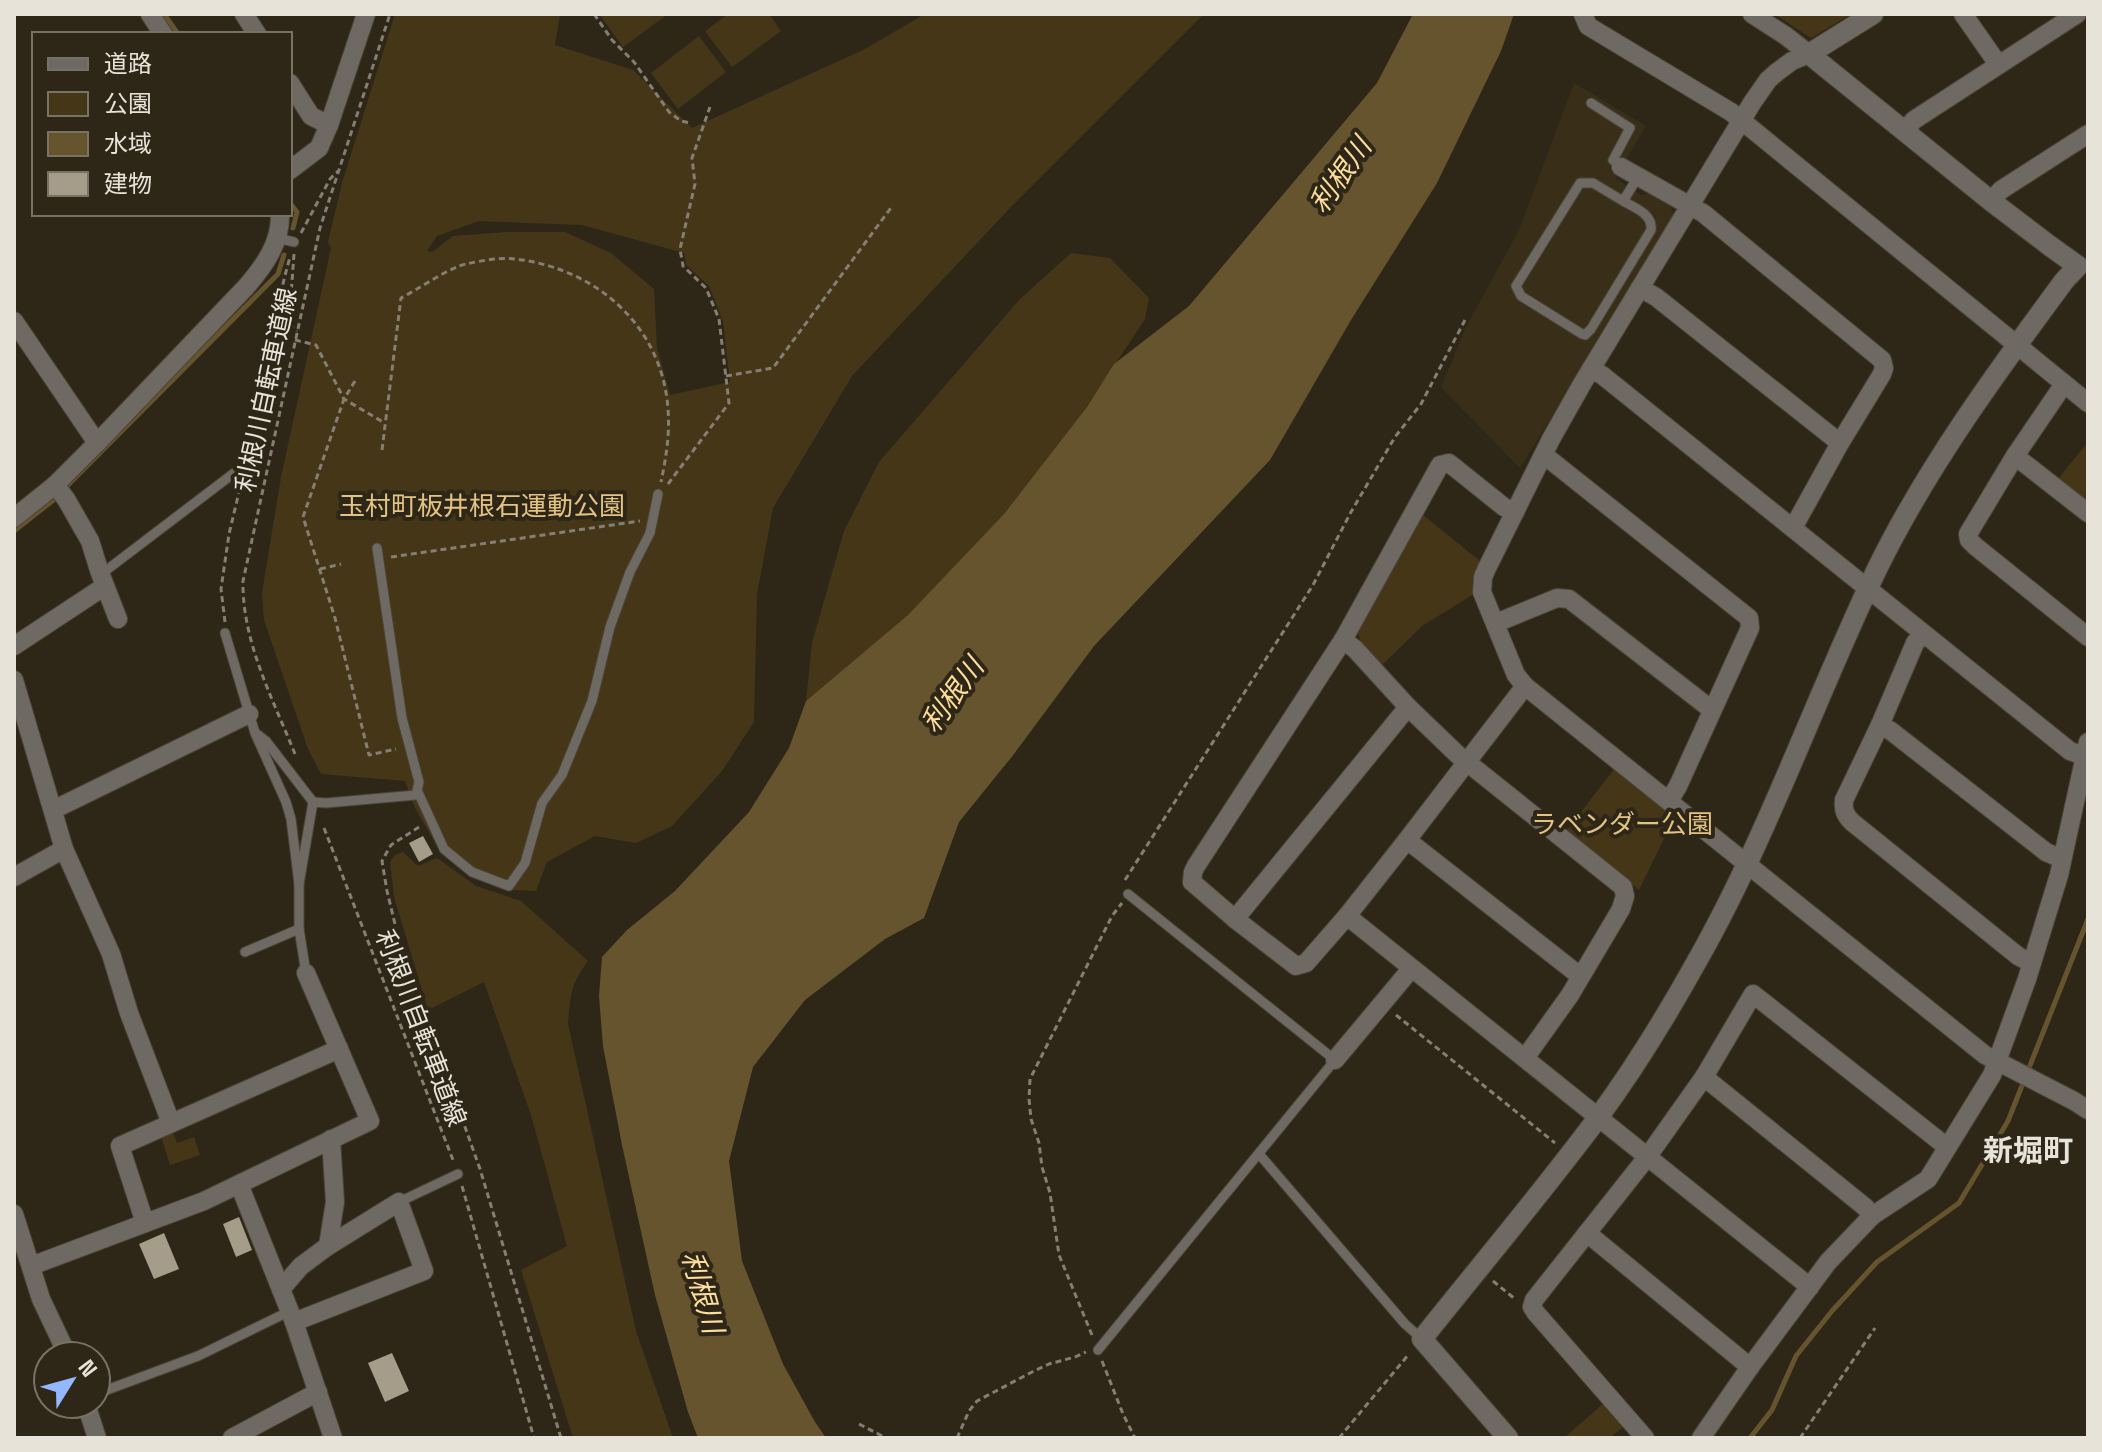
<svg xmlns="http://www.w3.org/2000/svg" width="2102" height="1452" font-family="'Space Grotesk','Noto Sans JP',sans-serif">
  <rect width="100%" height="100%" fill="#2e2718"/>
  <!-- built -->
  <polygon fill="#392f19" points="1574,83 1646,126 1615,178 1641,195 1649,193 1670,205 1674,217 1520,468 1441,387 1465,329 1519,230"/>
  <!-- green -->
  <g fill="#453618" fill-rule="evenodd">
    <path d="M395 14H560L555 45 633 70 692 128 863 50 925 14H1204L1010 208 852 376 773 508 757 594 754 722 722 771 672 826 636 843 595 836 547 862 536 891 511 890 472 876 440 851 415 808 405 781 321 774 308 749 264 620 262 593 281 477 331 248 328 242 342 183ZM479 221 582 225 684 253 686 265 709 286 723 321 730 382 670 395 657 348 654 289 611 253 565 232H507L453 236 432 252 427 251 437 236Z"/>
    <polygon points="599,14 668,14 623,47"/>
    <polygon points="728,14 769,14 781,31 732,67 705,31"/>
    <polygon points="1774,14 1851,14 1811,38"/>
    <polygon points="699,36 726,72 678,109 651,73"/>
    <polygon points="1071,253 1110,258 1149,298 1145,319 1087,407 1004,514 908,616 806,701 812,643 844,531 879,462 1020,299"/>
    <polygon points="2088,442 2088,502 2058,479"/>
    <path d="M1423 515 1480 561C1474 574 1470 580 1474 594L1422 626 1382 665 1361 642 1358 632Z"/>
    <polygon points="1615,768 1675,816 1639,890 1567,830"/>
    <path d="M403 852 418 866 437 858 476 886 521 901 588 961C571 984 570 996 568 1024L636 1331 673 1438H573L521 1270 567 1246 531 1115 484 982 428 1010 394 897 390 862 395 855Z"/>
    <polygon points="173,1133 177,1143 194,1137 200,1155 170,1165 161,1136"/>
    <polygon points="1604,1403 1624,1426 1610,1438 1564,1438"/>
  </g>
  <!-- water -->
  <polygon fill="#66542f" points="1413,14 1514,14 1501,51 1437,183 1351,320 1270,460 1094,646 1014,754 959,822 924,918 885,939 805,1000 753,1067 729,1161 742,1261 783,1364 815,1422 826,1438 698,1438 688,1412 655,1295 622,1145 603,1046 599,996 602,957 627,930 675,891 749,812 789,748 806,701 908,615 1004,514 1087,407 1114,364 1189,306 1377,83"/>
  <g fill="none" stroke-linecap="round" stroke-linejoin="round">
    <!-- stream -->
    <g stroke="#66542f" stroke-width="5">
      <polyline points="164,14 178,34"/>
      <polyline points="290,203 297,212 293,228"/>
      <polyline points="65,488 278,274 284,255"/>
      <polyline points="14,531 56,498"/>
      <polyline points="1750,1438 1772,1410 1796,1356 1832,1311 1877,1262 1959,1203 2008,1121 2088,919"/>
    </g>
  </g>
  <!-- building -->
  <g fill="#a59c8a">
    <polygon points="423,836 433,854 419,862 409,843"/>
    <polygon points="239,1217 252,1250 236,1257 223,1224"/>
    <polygon points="164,1233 179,1269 154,1279 139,1244"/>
    <polygon points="392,1353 409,1391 385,1402 368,1363"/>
  </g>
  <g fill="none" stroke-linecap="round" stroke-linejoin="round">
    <!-- service casing -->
    <g stroke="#4c4537" stroke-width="11">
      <g id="service">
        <polyline points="1591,103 1630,128 1613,160 1621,167"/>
        <path d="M1623 201C1635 208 1653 214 1651 230L1591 329 1585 335 1582 334 1521 296 1516 286 1580 183H1593L1623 201 1638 177"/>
        <polyline points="277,238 294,242"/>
        <polyline points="100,573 108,569 234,473 243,474"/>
        <polyline points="225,633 255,733 286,802 291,819 299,884 299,929 306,973"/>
        <polyline points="257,734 266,741 313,802"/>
        <polyline points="418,792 444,849 472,872 509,886 525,863 542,803 562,775 592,701 610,627 630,572 650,533 658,494"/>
        <polyline points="299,884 313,802 326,803 416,795 419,782 402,718 377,548"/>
        <polyline points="245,952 299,929"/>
        <polyline points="1259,1154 1405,1324 1422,1339"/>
        <polyline points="399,1202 458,1174"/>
        <polyline points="1098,1350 1335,1060 1128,894"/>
        <polyline points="96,1394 198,1356 290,1311"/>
      </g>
    </g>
    <!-- minor casing -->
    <g stroke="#4c4537" stroke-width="20">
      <g id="minor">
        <polyline points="150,14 163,34"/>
        <polyline points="244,14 257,34"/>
        <polyline points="1583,14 1588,26 1731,112 2088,403"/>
        <polyline points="1752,14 1786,36 1809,54 1792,61 1777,72 1768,80 1752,103 1582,384 1551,439 1487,568 1483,577 1482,592 1516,675 1525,686 1985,1055 2074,1101 2088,1110"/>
        <polyline points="1963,14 1998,64"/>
        <polyline points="290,83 311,116 329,125"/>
        <polyline points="1905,130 1914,120 2077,14"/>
        <polyline points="1621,167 1703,213 1882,360 1884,368 1882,374 1840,443 1793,528"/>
        <polyline points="290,170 319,148 329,125 366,14"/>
        <polyline points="1991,201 2001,190 2088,134"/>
        <polyline points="1640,288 1656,297 1840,443"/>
        <polyline points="14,321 97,443"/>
        <path d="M1591 369 1602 375C1759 500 1914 627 2070 751L2084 756"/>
        <polyline points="2064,384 2015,456 1968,534 1969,540 1975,546 2088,637"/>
        <polyline points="1544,455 1749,618 1750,628 1678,786 1669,801"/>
        <polyline points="2015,456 2088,513"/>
        <polyline points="55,485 66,499 90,541 100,573 118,619"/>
        <polyline points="1515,512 1504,507 1449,463 1440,465 1343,640 1196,866 1193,872 1192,882 1235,919 1296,966 1306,963 1347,916 1407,840 1525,686"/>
        <path d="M14 518 55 485 97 443 246 287C264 266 281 243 280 214"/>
        <polyline points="1496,623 1557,598 1569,599 1712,710"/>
        <path d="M1923 634 1915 643 1880 725 1844 800C1843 810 1845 815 1852 822L2018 956 2031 963"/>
        <polyline points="1343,640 1355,649 1408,707 1458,755 1623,887 1625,896 1621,909 1570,995 1525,1058"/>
        <polyline points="14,646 105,586"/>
        <polyline points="14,680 64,849 14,877"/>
        <polyline points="1880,725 1891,731 2046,852 2062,859"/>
        <polyline points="53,810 249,714"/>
        <polyline points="1407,840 1580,976"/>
        <polyline points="64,849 111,954 129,1013 171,1123"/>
        <polyline points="1347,916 1810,1287"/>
        <polyline points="1235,919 1408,707"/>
        <polyline points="1335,1060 1411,969"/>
        <polyline points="1704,1077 1865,1207 1872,1216"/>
        <polyline points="239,1184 294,1322 333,1438"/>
        <polyline points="14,1214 41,1299 68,1356"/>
        <polyline points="145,1223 120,1146 339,1049"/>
        <polyline points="1587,1233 1750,1367"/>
        <polyline points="328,1246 335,1202 331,1139"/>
        <polyline points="31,1266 204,1201 370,1121 306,973"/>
        <polyline points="281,1289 301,1266 328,1246 399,1202 424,1271 294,1322"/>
        <polyline points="86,1404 97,1438"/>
        <polyline points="232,1438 318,1392"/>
        <polyline points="1645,1438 1536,1313 1532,1307 1534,1300 1648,1156 1704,1077 1753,994 1947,1147"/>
        <polyline points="1701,1438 1750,1367 1828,1262 1872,1216 1928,1179 1992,1075 2027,979 2059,875 2088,742"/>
      </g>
    </g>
    <!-- tertiary casing -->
    <g stroke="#4c4537" stroke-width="22">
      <path id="tertiary" d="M1508 1438 1422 1339C1480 1266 1541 1194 1597 1119 1634 1069 1667 1015 1697 961 1768 836 1815 698 1877 569 1927 467 1996 373 2064 281L2078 266 2050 246 1991 201 1809 54 1873 14"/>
    </g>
    <!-- path -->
    <g stroke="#857f73" stroke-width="3" stroke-dasharray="6 4" stroke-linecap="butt">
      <polyline points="594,14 612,40 634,62 669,112 681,121 690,123"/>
      <polyline points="301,233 330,179 338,171"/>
      <polyline points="294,254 289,323 297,331"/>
      <polyline points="295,340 316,345 344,399 383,422"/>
      <polyline points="726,376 773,368 893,205"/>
      <polyline points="355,381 344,399 303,517 335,618 369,755 396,749"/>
      <path d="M382 450 401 298C417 290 450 267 466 264 480 261 500 257 515 259 595 268 662 325 668 409 670 434 666 458 661 482"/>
      <path d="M247 461C263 393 271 324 290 257"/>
      <polyline points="668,484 729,403 719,319 706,288 683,266 680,249 695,184 692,158 710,107"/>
      <polyline points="391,557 640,521"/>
      <polyline points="320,569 341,564"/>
      <polyline points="225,622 221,589 229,534 240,488"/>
      <path d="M295 754C273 699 242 642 243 581L320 228 390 14"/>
      <polyline points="419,827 391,845 382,861 387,891 400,945 480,1169 561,1438"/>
      <polyline points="324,828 453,1160"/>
      <polyline points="1125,880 1313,585 1351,512 1395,437 1421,404 1465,320"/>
      <polyline points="1396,1015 1555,1143"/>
      <polyline points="462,1186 534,1438"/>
      <polyline points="1493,1281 1515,1299"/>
      <polyline points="1092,1335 1059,1255 1050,1193 1042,1167 1039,1143 1031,1119 1029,1099 1030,1079 1112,916 1122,903"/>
      <polyline points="1102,1361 1123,1414 1135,1438"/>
      <polyline points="859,1424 886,1438"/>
      <polyline points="957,1438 969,1411 977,1401 1032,1372 1049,1364 1075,1357 1086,1352"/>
      <polyline points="1339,1438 1409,1354"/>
      <polyline points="1800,1438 1875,1328"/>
    </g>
    <!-- service -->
    <use href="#service" stroke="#6e6a63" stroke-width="9"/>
    <!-- minor -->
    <use href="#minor" stroke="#6e6a63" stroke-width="18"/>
    <!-- tertiary -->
    <use href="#tertiary" stroke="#6e6a63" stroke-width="20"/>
  </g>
  <g text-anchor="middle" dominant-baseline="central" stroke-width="8" stroke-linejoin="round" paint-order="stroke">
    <!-- street labels -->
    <g font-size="26" fill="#e8e3d9" stroke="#2e2718">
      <text transform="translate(266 390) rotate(-78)">利根川自転車道線</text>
      <text transform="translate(421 1028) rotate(69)">利根川自転車道線</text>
    </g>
    <!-- park labels -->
    <g font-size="26" fill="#e3c384" stroke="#2e2718">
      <text x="482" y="506">玉村町板井根石運動公園</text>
      <text x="1622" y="824">ラベンダー公園</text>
    </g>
    <!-- water labels -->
    <g font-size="28" font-style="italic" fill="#fddd9d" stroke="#2e2718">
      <text transform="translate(1340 175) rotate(-55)">利根川</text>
      <text transform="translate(952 695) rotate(-54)">利根川</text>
      <text transform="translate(703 1292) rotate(74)">利根川</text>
    </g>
    <!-- quarter labels -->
    <g font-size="30" font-weight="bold" fill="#e8e3d9" stroke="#2e2718">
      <text x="2028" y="1150">新堀町</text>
    </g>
  </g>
  <!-- border -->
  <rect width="2102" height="1452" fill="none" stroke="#e8e3d9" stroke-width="32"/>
  <!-- legend -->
  <rect x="32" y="32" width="260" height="184" fill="#2e2718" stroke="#787265" stroke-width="2"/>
  <rect x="48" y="58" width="40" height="12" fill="#6e6a63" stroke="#787265" stroke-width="2"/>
  <text x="104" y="72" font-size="24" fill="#e8e3d9">道路</text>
  <rect x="48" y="92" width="40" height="24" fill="#453618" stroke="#787265" stroke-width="2"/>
  <text x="104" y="112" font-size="24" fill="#e8e3d9">公園</text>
  <rect x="48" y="132" width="40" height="24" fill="#66542f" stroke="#787265" stroke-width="2"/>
  <text x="104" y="152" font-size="24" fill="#e8e3d9">水域</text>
  <rect x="48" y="172" width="40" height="24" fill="#a59c8a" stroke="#787265" stroke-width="2"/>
  <text x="104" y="192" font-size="24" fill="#e8e3d9">建物</text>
  <!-- north arrow -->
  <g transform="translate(72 1380) rotate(53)"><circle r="38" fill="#2e2718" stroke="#787265" stroke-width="2"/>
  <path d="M0-6L14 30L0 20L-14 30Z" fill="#94b7fd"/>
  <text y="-12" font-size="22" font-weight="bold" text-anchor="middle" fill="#e8e3d9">N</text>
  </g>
</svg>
